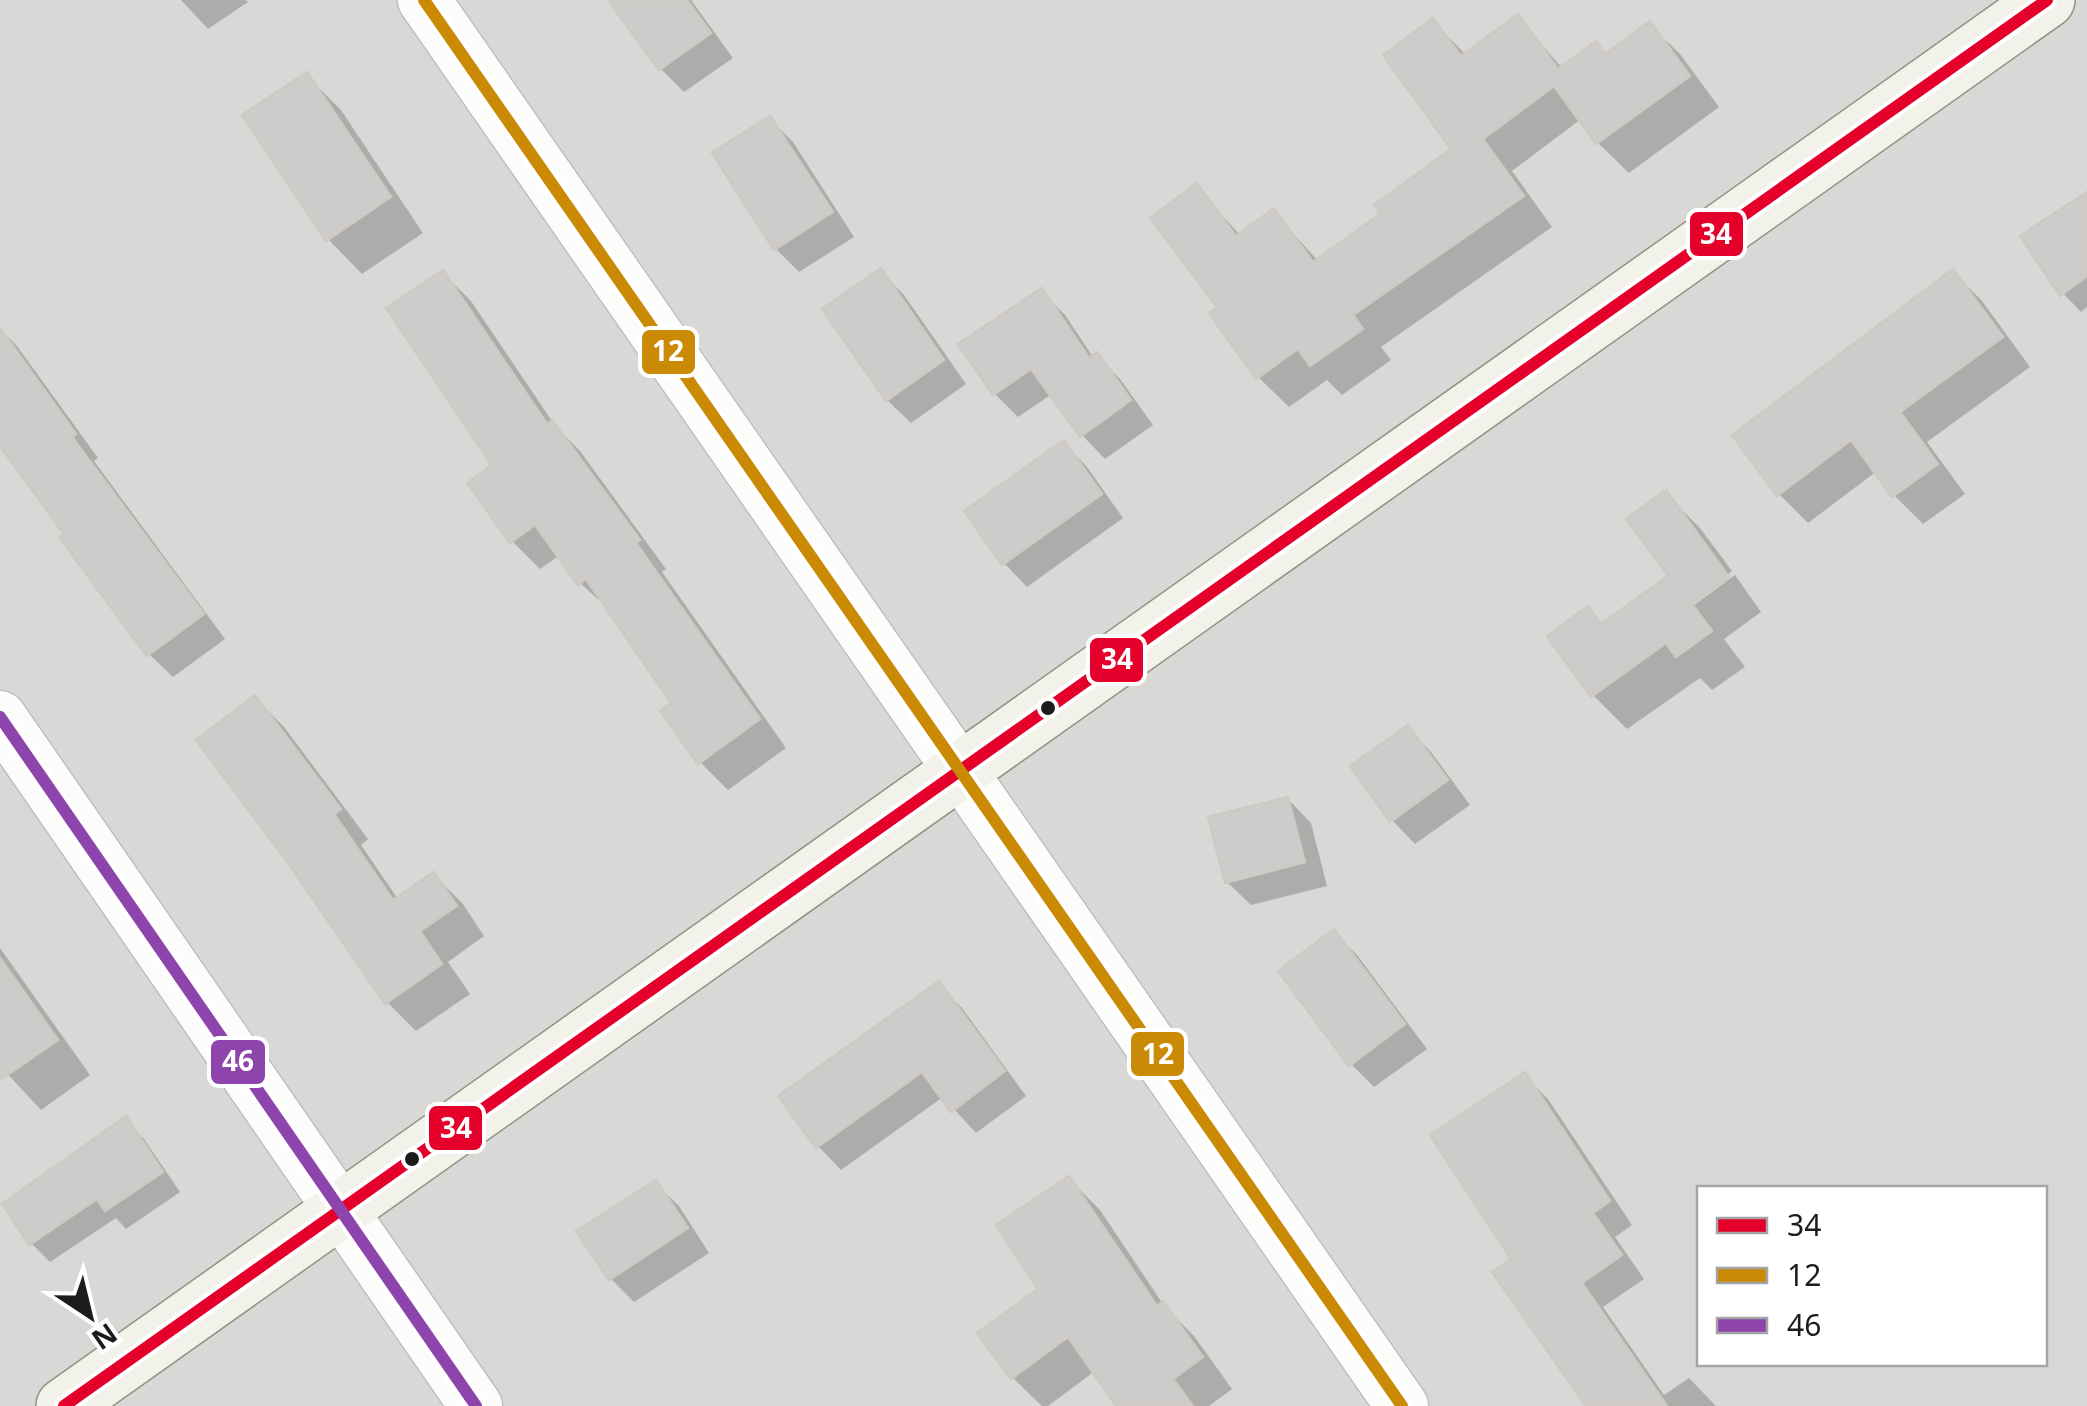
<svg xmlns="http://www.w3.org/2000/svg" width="2087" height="1406" font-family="'Noto Sans',sans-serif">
  <rect width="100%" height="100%" fill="#eae8e5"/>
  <!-- residential -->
  <path fill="#d9d8d6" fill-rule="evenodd" d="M0 0H2087V1406H0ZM1700 1188H2044V1364H1700Z"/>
  <!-- shadow -->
  <g fill="#0003">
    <polygon points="181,0 246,0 248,2 208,29"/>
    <polygon points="611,0 691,0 733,58 684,92 661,69"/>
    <polygon points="1518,18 1563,69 1596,44 1607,56 1649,24 1680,54 1719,107 1629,173 1598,143 1581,119 1512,171 1552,227 1381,347 1391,360 1342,395 1327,380 1289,407 1258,377 1220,308 1196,187 1241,236 1274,212 1319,262 1384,214 1455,150 1433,21 1466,55"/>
    <polygon points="306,75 341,110 423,233 362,274 328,239"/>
    <polygon points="770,119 793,142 854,237 799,272 776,249 715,154"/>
    <polygon points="2087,195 2087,307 2081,312 2058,288"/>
    <polygon points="880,271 904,295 966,384 911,423 887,400"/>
    <polygon points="1953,272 1982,301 2030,367 1927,442 1965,494 1923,524 1894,495 1877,471 1808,523 1779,494"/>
    <polygon points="443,273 471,301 556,427 580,451 666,569 662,572 786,748 728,790 700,762 674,704 610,610 580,583 560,555 540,569 512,541 495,465"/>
    <polygon points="1041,291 1065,315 1093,357 1096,355 1120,379 1153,425 1105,459 1082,435 1052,394 1018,417 995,394"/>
    <polygon points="0,329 17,346 98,458 94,461 225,639 173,677 149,654 0,441"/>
    <polygon points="1064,443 1087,467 1123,518 1027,587 1004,563"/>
    <polygon points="1666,494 1700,528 1732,571 1693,600 1693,606 1735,575 1761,612 1724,639 1745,667 1712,690 1700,678 1627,729 1593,695 1588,609 1604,625 1671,576"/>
    <polygon points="255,698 284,727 368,839 361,845 398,899 434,875 463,904 484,936 448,962 470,994 416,1031 387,1002"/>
    <polygon points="1408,728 1431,752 1470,805 1415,844 1392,820"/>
    <polygon points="1288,799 1311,823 1327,886 1251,905 1227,882"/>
    <polygon points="1334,932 1357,955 1427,1049 1374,1087 1351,1064"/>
    <polygon points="0,948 90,1075 41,1110 0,1066"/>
    <polygon points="939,985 962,1008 1026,1096 976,1133 943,1097 841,1170 818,1146"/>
    <polygon points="1525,1076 1548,1099 1632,1225 1615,1237 1644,1279 1603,1307 1664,1395 1689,1378 1716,1406 1587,1406 1515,1260"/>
    <polygon points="125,1120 144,1139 180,1192 126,1229 116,1218 50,1262 31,1243"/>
    <polygon points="1069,1179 1100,1210 1165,1307 1194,1336 1232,1389 1209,1406 1120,1406 1095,1371 1048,1406 1042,1406 1013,1378 981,1333 1042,1290"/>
    <polygon points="655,1183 679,1206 709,1253 634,1302 611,1279 580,1232"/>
  </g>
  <!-- building -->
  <g fill="#ceccca" stroke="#cdcac6" stroke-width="2.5">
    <polygon points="608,0 687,0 711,33 659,70"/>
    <polygon points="1518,14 1558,69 1596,41 1605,54 1650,21 1690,76 1596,144 1554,86 1483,139 1524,196 1353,315 1363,329 1310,366 1298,349 1256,379 1209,313 1217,307 1150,218 1197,183 1236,236 1274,208 1313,262 1380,214 1374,205 1451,149 1383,55 1433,18 1461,56"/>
    <polygon points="307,72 391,197 326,241 242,115"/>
    <polygon points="770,116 833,212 774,250 712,153"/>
    <polygon points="2087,192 2087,276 2060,296 2020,236"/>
    <polygon points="881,268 944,360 886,401 822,309"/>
    <polygon points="1953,269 2003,337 1900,412 1938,464 1892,497 1851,440 1777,496 1732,435"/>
    <polygon points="443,270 547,424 552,420 640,540 636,543 760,719 698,764 660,711 671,703 586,579 578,585 535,525 510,543 467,483 492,465 386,308"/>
    <polygon points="1042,288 1089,358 1097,352 1131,400 1080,437 1031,369 993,395 958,344"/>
    <polygon points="0,328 76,434 72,437 204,614 147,656 59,537 64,534 0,446"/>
    <polygon points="1064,440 1102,494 1002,565 964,511"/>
    <polygon points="1666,490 1729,577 1692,604 1712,631 1676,657 1666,643 1591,697 1547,636 1588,606 1601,624 1668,576 1626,519"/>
    <polygon points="255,695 341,809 334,814 393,900 434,872 457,906 420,931 442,964 385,1004 286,860 196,740"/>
    <polygon points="1408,725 1448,780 1390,822 1350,766"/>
    <polygon points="1288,797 1305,862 1225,883 1208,817"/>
    <polygon points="1334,929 1405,1024 1349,1066 1278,971"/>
    <polygon points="0,958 58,1040 0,1080"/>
    <polygon points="939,981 1005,1071 951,1112 922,1072 816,1148 778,1096"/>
    <polygon points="1525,1072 1610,1201 1593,1213 1622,1255 1582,1283 1667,1406 1586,1406 1492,1272 1511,1259 1430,1135"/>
    <polygon points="126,1116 163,1172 105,1211 97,1199 29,1245 2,1204"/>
    <polygon points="1069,1176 1157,1306 1163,1301 1203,1357 1173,1379 1193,1406 1116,1406 1068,1337 1011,1379 977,1333 1038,1289 996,1225"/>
    <polygon points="656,1180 688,1228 609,1280 576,1231"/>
  </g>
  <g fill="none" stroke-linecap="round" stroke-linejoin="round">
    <!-- street casing -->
    <g stroke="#c1c0bf" stroke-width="55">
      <g id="street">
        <polyline points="424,0 1402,1406"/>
        <polyline points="0,717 476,1406"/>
      </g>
    </g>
    <!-- secondary casing -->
    <g stroke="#91927f" stroke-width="58">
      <polyline id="secondary" points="64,1406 2047,0"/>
    </g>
    <!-- street -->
    <use href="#street" stroke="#fcfcfb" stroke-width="52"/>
    <!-- secondary -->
    <use href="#secondary" stroke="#f2f1ea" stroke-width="55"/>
    <!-- bus-1 casing -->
    <g stroke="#fff" stroke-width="20">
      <polyline id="bus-1" points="64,1406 2047,0"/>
    </g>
    <!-- bus-2 casing -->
    <g stroke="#fff" stroke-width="20">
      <polyline id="bus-2" points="424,0 1402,1406"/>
    </g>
    <!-- bus-3 casing -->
    <g stroke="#fff" stroke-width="20">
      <polyline id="bus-3" points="0,717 476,1406"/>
    </g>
    <!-- bus-1 -->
    <use href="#bus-1" stroke="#e4002b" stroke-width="12"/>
    <!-- bus-2 -->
    <use href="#bus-2" stroke="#cb8a06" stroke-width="12"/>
    <!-- bus-3 -->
    <use href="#bus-3" stroke="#8e44ad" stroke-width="12"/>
  </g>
  <!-- markers -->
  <g fill="#1c1c1c" stroke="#fff" stroke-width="4">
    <circle cx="1048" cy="708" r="9"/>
    <circle cx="412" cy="1159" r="9"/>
  </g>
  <g stroke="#fff" stroke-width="4">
    <rect x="1688" y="210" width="57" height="48" rx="10" fill="#e4002b"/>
    <rect x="640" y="328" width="57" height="48" rx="10" fill="#cb8a06"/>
    <rect x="1088" y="636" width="57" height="48" rx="10" fill="#e4002b"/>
    <rect x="1129" y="1030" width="57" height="48" rx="10" fill="#cb8a06"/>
    <rect x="209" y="1038" width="58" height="48" rx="10" fill="#8e44ad"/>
    <rect x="427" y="1104" width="57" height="48" rx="10" fill="#e4002b"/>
  </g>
  <g font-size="28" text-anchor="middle" font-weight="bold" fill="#fff">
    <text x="1716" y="244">34</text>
    <text x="668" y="361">12</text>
    <text x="1117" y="669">34</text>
    <text x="1158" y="1064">12</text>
    <text x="238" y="1071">46</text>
    <text x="456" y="1138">34</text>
  </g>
  <!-- legend -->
  <rect x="1697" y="1186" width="350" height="180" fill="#ffffff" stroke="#a4a4a4" stroke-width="2.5"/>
  <rect x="1717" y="1218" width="50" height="15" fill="#e4002b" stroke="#a4a4a4" stroke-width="2.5"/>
  <text x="1787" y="1236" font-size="30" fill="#1c1c1c">34</text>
  <rect x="1717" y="1268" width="50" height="15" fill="#cb8a06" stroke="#a4a4a4" stroke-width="2.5"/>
  <text x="1787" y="1286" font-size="30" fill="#1c1c1c">12</text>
  <rect x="1717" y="1318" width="50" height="15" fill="#8e44ad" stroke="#a4a4a4" stroke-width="2.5"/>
  <text x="1787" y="1336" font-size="30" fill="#1c1c1c">46</text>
  <!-- north arrow -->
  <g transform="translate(90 1316) rotate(145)" stroke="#ffffff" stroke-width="8" paint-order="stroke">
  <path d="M0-8L18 38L0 25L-18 38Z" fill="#1c1c1c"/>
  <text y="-15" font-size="28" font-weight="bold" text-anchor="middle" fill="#1c1c1c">N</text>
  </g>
</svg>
